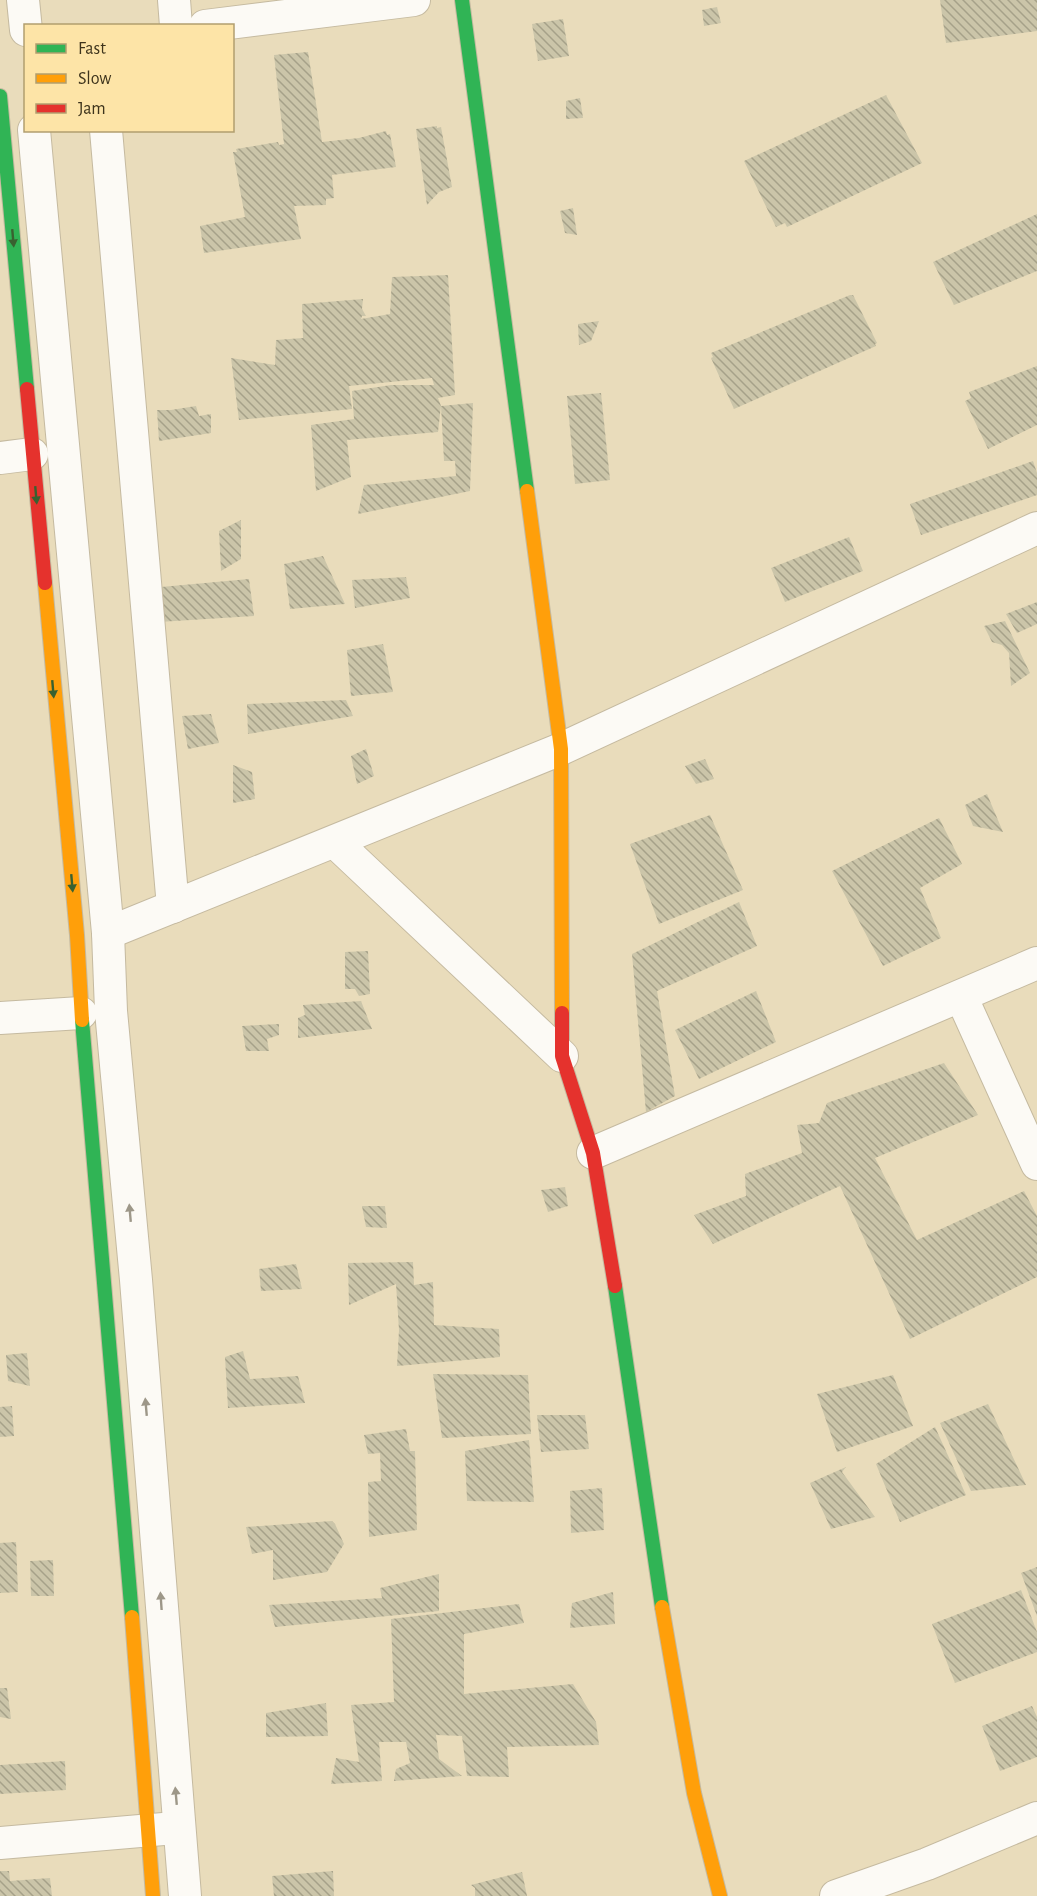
<svg xmlns="http://www.w3.org/2000/svg" width="1037" height="1896" font-family="'Alegreya Sans',sans-serif">
  <defs>
    <pattern id="building-back-hatch" width="6" height="6" patternUnits="userSpaceOnUse" patternTransform="scale(1.5)"><rect width="6" height="6" fill="#cbc5a9"/><path d="M-1 5l2 2M0 0l6 6M5-1l2 2" fill="none" stroke="#a6a189"/></pattern>
  </defs>
  <rect width="100%" height="100%" fill="#e9dcbb"/>
  <!-- building -->
  <g fill="url(#building-back-hatch)">
    <polygon points="940,0 1037,0 1037,31 946,43"/>
    <polygon points="717,7 721,23 704,26 702,10"/>
    <polygon points="563,19 569,56 538,61 532,24"/>
    <polygon points="308,52 322,142 359,138 386,131 387,135 390,134 396,167 332,175 334,198 326,199 326,205 294,206 301,239 204,253 200,226 245,217 233,152 237,152 236,149 278,142 279,145 284,144 274,55"/>
    <polygon points="886,95 922,163 787,227 785,223 776,227 744,161"/>
    <polygon points="580,98 583,118 566,119 566,101"/>
    <polygon points="437,126 437,128 441,127 452,187 439,192 427,205 416,129"/>
    <polygon points="573,208 577,235 565,233 560,211"/>
    <polygon points="1037,214 1037,271 954,305 933,262"/>
    <polygon points="448,275 455,395 438,398 441,406 438,432 347,440 351,477 316,491 311,425 354,419 352,391 391,385 434,385 432,378 349,386 352,409 239,420 231,358 275,365 276,340 303,338 302,304 363,299 362,309 366,316 362,316 361,319 390,314 392,277"/>
    <polygon points="850,295 853,295 877,343 875,344 876,346 734,409 711,358 713,357 711,353"/>
    <polygon points="599,321 591,341 579,345 578,324"/>
    <polygon points="1037,366 1037,425 988,449 965,401 971,398 969,392"/>
    <polygon points="601,393 610,480 575,484 567,396"/>
    <polygon points="473,403 470,491 358,514 364,485 456,476 455,461 444,461 441,406"/>
    <polygon points="196,406 199,416 211,414 211,433 159,441 157,410 171,410"/>
    <polygon points="1033,461 1037,473 1037,495 921,535 910,504"/>
    <polygon points="241,520 241,559 221,571 219,531"/>
    <polygon points="849,537 863,571 785,602 771,568"/>
    <polygon points="323,556 345,604 290,609 284,564"/>
    <polygon points="406,577 410,598 355,608 352,580"/>
    <polygon points="249,579 254,616 159,622 161,587"/>
    <polygon points="1037,602 1037,624 1017,633 1006,614"/>
    <polygon points="1005,621 1030,673 1011,686 1009,653 1002,645 992,642 984,626"/>
    <polygon points="383,644 393,692 351,696 347,650"/>
    <polygon points="346,700 353,716 248,734 247,704"/>
    <polygon points="211,714 219,743 188,749 182,716"/>
    <polygon points="366,749 374,776 357,784 351,756"/>
    <polygon points="705,759 714,779 696,784 685,766"/>
    <polygon points="233,765 252,772 255,799 233,803"/>
    <polygon points="987,794 1003,832 973,826 965,805"/>
    <polygon points="710,815 743,890 659,924 630,844"/>
    <polygon points="939,818 962,864 920,888 941,938 883,966 832,871"/>
    <polygon points="739,902 757,946 657,991 675,1096 646,1112 632,954"/>
    <polygon points="368,951 370,994 359,996 355,989 345,989 345,952"/>
    <polygon points="756,991 776,1042 699,1079 675,1030"/>
    <polygon points="361,1001 372,1029 298,1038 298,1018 305,1015 303,1005"/>
    <polygon points="279,1024 279,1035 267,1039 269,1051 246,1051 242,1026"/>
    <polygon points="944,1063 978,1115 875,1158 917,1240 1024,1191 1037,1216 1037,1277 910,1339 840,1186 713,1244 694,1215 746,1196 745,1174 802,1153 797,1125 819,1123 827,1103"/>
    <polygon points="565,1187 568,1206 548,1212 541,1190"/>
    <polygon points="362,1206 385,1206 387,1228 366,1227"/>
    <polygon points="413,1262 414,1285 433,1282 434,1325 499,1329 500,1357 397,1366 399,1330 396,1284 349,1305 348,1263"/>
    <polygon points="296,1264 302,1289 261,1291 259,1269"/>
    <polygon points="243,1351 250,1379 298,1376 305,1403 228,1408 225,1357"/>
    <polygon points="27,1353 30,1386 8,1381 6,1355"/>
    <polygon points="433,1374 528,1375 531,1434 442,1438"/>
    <polygon points="893,1375 913,1426 837,1452 817,1394"/>
    <polygon points="988,1404 1026,1485 971,1491 940,1423"/>
    <polygon points="12,1406 14,1436 0,1437 0,1407"/>
    <polygon points="537,1415 585,1415 589,1449 541,1452"/>
    <polygon points="935,1427 966,1495 900,1522 876,1464"/>
    <polygon points="406,1429 410,1451 415,1451 417,1530 369,1537 368,1482 381,1481 380,1453 368,1454 364,1435"/>
    <polygon points="529,1440 534,1502 467,1501 465,1451"/>
    <polygon points="846,1467 842,1472 875,1517 831,1529 810,1483"/>
    <polygon points="602,1488 604,1530 571,1533 570,1491"/>
    <polygon points="332,1521 335,1524 344,1544 327,1572 273,1580 273,1550 252,1554 246,1527"/>
    <polygon points="16,1542 18,1592 0,1593 0,1543"/>
    <polygon points="53,1560 54,1596 31,1596 30,1561"/>
    <polygon points="1037,1567 1037,1616 1021,1573"/>
    <polygon points="439,1574 439,1611 275,1627 269,1605 382,1598 380,1588"/>
    <polygon points="1021,1590 1037,1632 1037,1652 955,1683 932,1624"/>
    <polygon points="613,1592 615,1624 570,1628 572,1603"/>
    <polygon points="519,1604 524,1623 464,1634 464,1694 573,1684 596,1722 599,1745 507,1747 509,1777 467,1776 462,1736 436,1735 439,1759 462,1776 394,1781 396,1769 410,1763 406,1742 379,1742 382,1781 331,1784 336,1758 359,1762 351,1705 394,1702 391,1619"/>
    <polygon points="0,1688 7,1688 11,1719 0,1717"/>
    <polygon points="326,1703 328,1736 266,1737 266,1713"/>
    <polygon points="1032,1706 1037,1717 1037,1757 1000,1771 982,1726"/>
    <polygon points="65,1761 66,1790 0,1794 0,1765"/>
    <polygon points="0,1871 9,1871 10,1881 50,1878 52,1896 0,1896"/>
    <polygon points="333,1871 334,1896 274,1896 272,1876"/>
    <polygon points="522,1872 527,1896 475,1896 475,1888 471,1885"/>
  </g>
  <g fill="none" stroke-linecap="round" stroke-linejoin="round">
    <!-- street casing -->
    <g stroke="#c5baa0" stroke-width="34">
      <g id="street">
        <polyline points="23,0 26,30"/>
        <polyline points="174,0 176,26"/>
        <polyline points="205,26 414,0"/>
        <polyline points="34,130 108,933 111,1011 136,1280 185,1896"/>
        <polyline points="106,130 173,907"/>
        <polyline points="0,458 32,454"/>
        <polyline points="335,842 562,1056"/>
        <polyline points="108,933 561,749 1037,528"/>
        <polyline points="961,996 1037,1164"/>
        <polyline points="0,1018 81,1013"/>
        <polyline points="593,1153 1037,963"/>
        <polyline points="0,1843 175,1828"/>
        <polyline points="836,1896 927,1864 1037,1818"/>
      </g>
    </g>
    <!-- fast casing -->
    <g stroke="#c5baa0" stroke-width="16">
      <g id="fast">
        <polyline points="462,0 527,491"/>
        <polyline points="0,96 27,389"/>
        <polyline points="82,1020 132,1617"/>
        <polyline points="615,1286 662,1607"/>
      </g>
    </g>
    <!-- slow casing -->
    <g stroke="#c5baa0" stroke-width="16">
      <g id="slow">
        <polyline points="527,491 561,749 562,1013"/>
        <polyline points="45,583 77,935 82,1020"/>
        <polyline points="662,1607 694,1793 720,1896"/>
        <polyline points="132,1617 153,1896"/>
      </g>
    </g>
    <!-- jam casing -->
    <g stroke="#c5baa0" stroke-width="16">
      <g id="jam">
        <polyline points="27,389 45,583"/>
        <polyline points="562,1013 562,1056 593,1153 615,1286"/>
      </g>
    </g>
    <!-- street -->
    <use href="#street" stroke="#fcfaf5" stroke-width="32"/>
    <!-- fast -->
    <use href="#fast" stroke="#30b455" stroke-width="14"/>
    <!-- slow -->
    <use href="#slow" stroke="#ff9f0a" stroke-width="14"/>
    <!-- jam -->
    <use href="#jam" stroke="#e5322d" stroke-width="14"/>
  </g>
  <!-- one-way arrows -->
  <defs><path id="oneway-solid" d="M-6-.8H1V-3.2L6.5 0L1 3.2V.8H-6Z" transform="scale(1.5)"/></defs>
  <g fill="#396130">
    <use href="#oneway-solid" transform="translate(13 238) rotate(85)"/>
    <use href="#oneway-solid" transform="translate(36 495) rotate(85)"/>
    <use href="#oneway-solid" transform="translate(53 689) rotate(85)"/>
    <use href="#oneway-solid" transform="translate(72 883) rotate(85)"/>
  </g>
  <g fill="#9d9788">
    <use href="#oneway-solid" transform="translate(130 1213) rotate(-95)"/>
    <use href="#oneway-solid" transform="translate(146 1407) rotate(-95)"/>
    <use href="#oneway-solid" transform="translate(161 1601) rotate(-94)"/>
    <use href="#oneway-solid" transform="translate(176 1796) rotate(-95)"/>
  </g>
  <!-- legend -->
  <rect x="24" y="24" width="210" height="108" fill="#fde4a7" stroke="#b19e6f" stroke-width="1.5"/>
  <rect x="36" y="44" width="30" height="9" fill="#30b455" stroke="#b19e6f" stroke-width="1.5"/>
  <text x="78" y="54" font-size="18" fill="#3e341c">Fast</text>
  <rect x="36" y="74" width="30" height="9" fill="#ff9f0a" stroke="#b19e6f" stroke-width="1.5"/>
  <text x="78" y="84" font-size="18" fill="#3e341c">Slow</text>
  <rect x="36" y="104" width="30" height="9" fill="#e5322d" stroke="#b19e6f" stroke-width="1.5"/>
  <text x="78" y="114" font-size="18" fill="#3e341c">Jam</text>
</svg>
